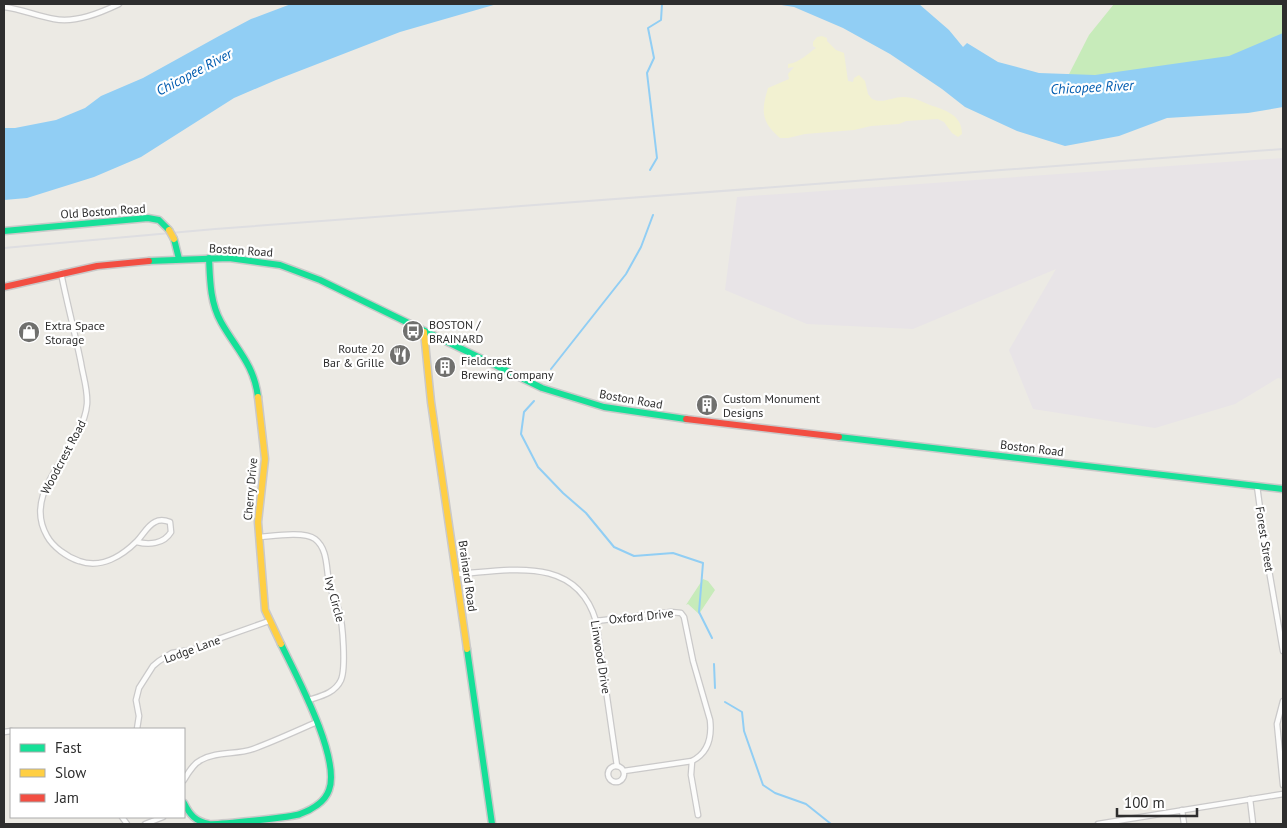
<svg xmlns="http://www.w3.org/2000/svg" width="1287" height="828" font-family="'PT Sans',sans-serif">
  <rect width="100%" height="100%" fill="#eceae4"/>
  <!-- industrial -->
  <polygon fill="#e8e4e7" points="1283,158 1283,379 1278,378 1235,404 1155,428 1033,409 1009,350 1056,269 913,329 807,324 725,290 737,197"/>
  <!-- green -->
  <g fill="#c7ebba">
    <polygon points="1114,4 1283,4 1283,43 1258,55 1066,80 1089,35"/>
    <polygon points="703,579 708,581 715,590 699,614 688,604 686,605"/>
  </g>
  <!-- sand -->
  <path fill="#f2f1d1" d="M822 36 827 38V41L836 50 844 53 848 81 853 82 854 78 859 75 865 81 868 94 872 99C883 104 892 97 903 97 914 97 920 101 930 105 944 110 962 114 962 134L958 137 952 133 944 122 938 119 906 121 899 124 871 126 854 130 805 134 788 138H780C761 122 761 111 768 88L789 79 788 74 794 67 788 68V64C799 63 807 54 816 48L813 46V42L817 37Z"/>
  <!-- water -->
  <g fill="#91cef4">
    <polygon points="291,4 497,4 400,32 276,80 234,98 141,157 94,177 27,198 4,200 4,128 15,128 56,120 85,108 101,96 143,78 219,36 251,19"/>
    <polygon points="775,4 919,4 949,30 963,47 967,43 998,62 1039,73 1095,75 1229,56 1283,33 1283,107 1248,113 1167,118 1119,136 1065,146 1017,131 965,107 942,89 890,54 843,28 794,7"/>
  </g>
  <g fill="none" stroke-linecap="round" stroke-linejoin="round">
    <!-- stream -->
    <g stroke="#91cef4" stroke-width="2">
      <polyline points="650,170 657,158 647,73 654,58 648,28 661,20 662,4"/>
      <polyline points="551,369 626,274 641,247 653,215"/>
      <polyline points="534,401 524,412 521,434 538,467 563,493 586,513 614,547 634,556 673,553 703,563 699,612 712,638"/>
      <polyline points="714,664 715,688"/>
      <polyline points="725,702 742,712 744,731 763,785 775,793 806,804 831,824"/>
    </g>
    <!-- street casing -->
    <g stroke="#cac9c9" stroke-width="7">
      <g id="street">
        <path d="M4 7C21 9 37 16 54 19 76 23 100 13 119 4"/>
        <path d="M61 273C67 303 75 333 81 363 83 376 88 390 87 404 83 450 20 489 47 536 53 547 67 557 79 561 101 569 122 556 137 541 143 535 147 526 155 522 160 519 165 520 170 522L171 532C164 544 149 545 137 542"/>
        <polyline points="1257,486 1266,553 1283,651"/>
        <path d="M259 537C273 536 304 531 315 539 328 549 326 568 329 582 331 593 336 601 339 611 343 624 346 668 341 680 335 693 321 696 309 700"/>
        <path d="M456 574C509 571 576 554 596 621L617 766"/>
        <path d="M596 621 671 612 681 613 684 617 693 661 710 720C712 737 708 753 692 761L624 771"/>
        <polyline points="1283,701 1277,724 1283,785"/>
        <polyline points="137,729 139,716 136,700 139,688 153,666 159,661 172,653 201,648 221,638 269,621"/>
        <polyline points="4,732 11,731"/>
        <polyline points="692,761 691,775 698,815"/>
        <circle cx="616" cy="774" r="8"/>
        <path d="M184 780C188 773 193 764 201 760 217 751 236 755 253 749 275 741 296 731 317 722"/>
        <polyline points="1250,799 1253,824"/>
        <polyline points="1182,810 1184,824"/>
        <polyline points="122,817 127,824"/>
        <polyline points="145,824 163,817"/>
        <polyline points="1098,824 1283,794"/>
      </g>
    </g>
    <!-- fast casing -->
    <g stroke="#cac9c9" stroke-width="9">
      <g id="fast">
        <polyline points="4,231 148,218 159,220 169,230"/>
        <polyline points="174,239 179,259"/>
        <path d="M209 258C210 280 210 302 221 322 236 349 254 364 258 397"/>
        <polyline points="149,261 229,258 280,265 320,280 542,388 604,407 686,419"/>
        <polyline points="839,437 1283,489"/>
        <polyline points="467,649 492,824"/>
        <path d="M184 803C190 815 195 821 209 824 216 825 294 817 300 814 311 810 325 802 329 790 341 758 296 675 281 644"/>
      </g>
    </g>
    <!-- slow casing -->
    <g stroke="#cac9c9" stroke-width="9">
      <g id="slow">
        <polyline points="424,332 431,402 467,649"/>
        <polyline points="258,397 265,459 258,522 265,610 281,644"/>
      </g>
    </g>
    <!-- jam casing -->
    <g stroke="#cac9c9" stroke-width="9">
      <g id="jam">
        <polyline points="4,287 97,266 149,261"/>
        <polyline points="686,419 839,437"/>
      </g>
    </g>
    <!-- street -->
    <use href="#street" stroke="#fcfcfb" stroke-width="4.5"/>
    <!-- fast -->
    <use href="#fast" stroke="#16e098" stroke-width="6"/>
    <!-- slow -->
    <use href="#slow" stroke="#ffcf43" stroke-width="6"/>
    <!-- jam -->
    <use href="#jam" stroke="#f24e42" stroke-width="6"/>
    <!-- rail -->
    <polyline stroke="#dedee1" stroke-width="2" points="4,248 215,229 1283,149"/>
    <!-- slow-bridge casing -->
    <g stroke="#cac9c9" stroke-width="9" stroke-linecap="butt">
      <polyline id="slow-bridge" points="169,230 174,239"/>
    </g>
    <!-- slow-bridge -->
    <use href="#slow-bridge" stroke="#ffcf43" stroke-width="6"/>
  </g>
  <!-- icons -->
  <defs>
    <g id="bus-disc" transform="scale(1.125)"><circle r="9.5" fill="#70706e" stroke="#fff"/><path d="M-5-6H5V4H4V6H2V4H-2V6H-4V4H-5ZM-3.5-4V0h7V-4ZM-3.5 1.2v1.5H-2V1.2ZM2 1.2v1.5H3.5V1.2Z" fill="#fff"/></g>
    <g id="shop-disc" transform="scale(1.125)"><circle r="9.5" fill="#70706e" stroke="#fff"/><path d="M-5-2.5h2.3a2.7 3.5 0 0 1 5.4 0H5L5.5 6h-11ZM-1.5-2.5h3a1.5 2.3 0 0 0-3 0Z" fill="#fff"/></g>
    <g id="restaurant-disc" transform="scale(1.125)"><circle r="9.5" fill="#70706e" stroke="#fff"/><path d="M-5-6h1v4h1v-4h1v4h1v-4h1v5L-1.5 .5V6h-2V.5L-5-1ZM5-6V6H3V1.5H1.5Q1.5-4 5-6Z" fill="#fff"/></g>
    <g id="building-disc" transform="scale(1.125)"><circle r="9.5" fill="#70706e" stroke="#fff"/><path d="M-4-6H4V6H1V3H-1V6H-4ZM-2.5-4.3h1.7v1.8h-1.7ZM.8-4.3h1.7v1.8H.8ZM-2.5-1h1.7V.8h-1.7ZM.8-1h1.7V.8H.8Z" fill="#fff"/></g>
  </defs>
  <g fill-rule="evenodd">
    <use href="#bus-disc" x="413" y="331"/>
    <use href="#shop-disc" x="29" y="332"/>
    <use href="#restaurant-disc" x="400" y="355"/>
    <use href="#building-disc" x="445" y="367"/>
    <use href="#building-disc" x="707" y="405"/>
  </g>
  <g text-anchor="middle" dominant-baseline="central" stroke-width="4.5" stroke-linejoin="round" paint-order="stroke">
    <!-- street labels -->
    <g font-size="12" fill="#2e2e2e" stroke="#fff">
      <text transform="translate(103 211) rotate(-4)">Old Boston Road</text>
      <text transform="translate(241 250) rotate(4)">Boston Road</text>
      <text transform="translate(631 399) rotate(10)">Boston Road</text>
      <text transform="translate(1032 448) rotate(7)">Boston Road</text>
      <text transform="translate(63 457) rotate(-62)">Woodcrest Road</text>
      <text transform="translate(250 489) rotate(-85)">Cherry Drive</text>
      <text transform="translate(1265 539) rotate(81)">Forest Street</text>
      <text transform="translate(468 576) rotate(82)">Brainard Road</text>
      <text transform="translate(335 599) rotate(75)">Ivy Circle</text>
      <text transform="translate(641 616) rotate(-6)">Oxford Drive</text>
      <text transform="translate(192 649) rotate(-20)">Lodge Lane</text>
      <text transform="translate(601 657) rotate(81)">Linwood Drive</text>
    </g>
    <!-- poi labels -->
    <g font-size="12" fill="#2e2e2e" stroke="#fff" text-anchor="start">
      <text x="429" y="324">BOSTON /<tspan x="429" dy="14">BRAINARD</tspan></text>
      <text x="45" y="325">Extra Space<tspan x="45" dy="14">Storage</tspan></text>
      <text x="384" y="348" text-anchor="end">Route 20<tspan x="384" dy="14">Bar &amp; Grille</tspan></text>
      <text x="461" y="360">Fieldcrest<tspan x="461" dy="14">Brewing Company</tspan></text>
      <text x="723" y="398">Custom Monument<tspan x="723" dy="14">Designs</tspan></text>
    </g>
    <!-- water labels -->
    <g font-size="14" font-style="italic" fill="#005cb0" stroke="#fff">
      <text transform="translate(194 72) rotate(-28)">Chicopee River</text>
      <text transform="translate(1092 87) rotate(-3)">Chicopee River</text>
    </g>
  </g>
  <!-- border -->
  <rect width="1287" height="828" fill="none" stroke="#2e2e2e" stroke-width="10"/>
  <!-- legend -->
  <rect x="10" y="728" width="175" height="90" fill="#ffffff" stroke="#ababab"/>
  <rect x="20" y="744" width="25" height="8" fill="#16e098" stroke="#ababab"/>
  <text x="55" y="753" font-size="15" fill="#2e2e2e">Fast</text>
  <rect x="20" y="769" width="25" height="8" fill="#ffcf43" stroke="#ababab"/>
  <text x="55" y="778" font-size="15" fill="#2e2e2e">Slow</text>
  <rect x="20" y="794" width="25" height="8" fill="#f24e42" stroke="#ababab"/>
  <text x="55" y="803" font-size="15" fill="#2e2e2e">Jam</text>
  <!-- scale -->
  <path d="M1117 808v8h80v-8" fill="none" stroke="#2e2e2e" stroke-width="2.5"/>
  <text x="1124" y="808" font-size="15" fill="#2e2e2e" stroke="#ffffff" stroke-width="4" paint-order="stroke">100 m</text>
</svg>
